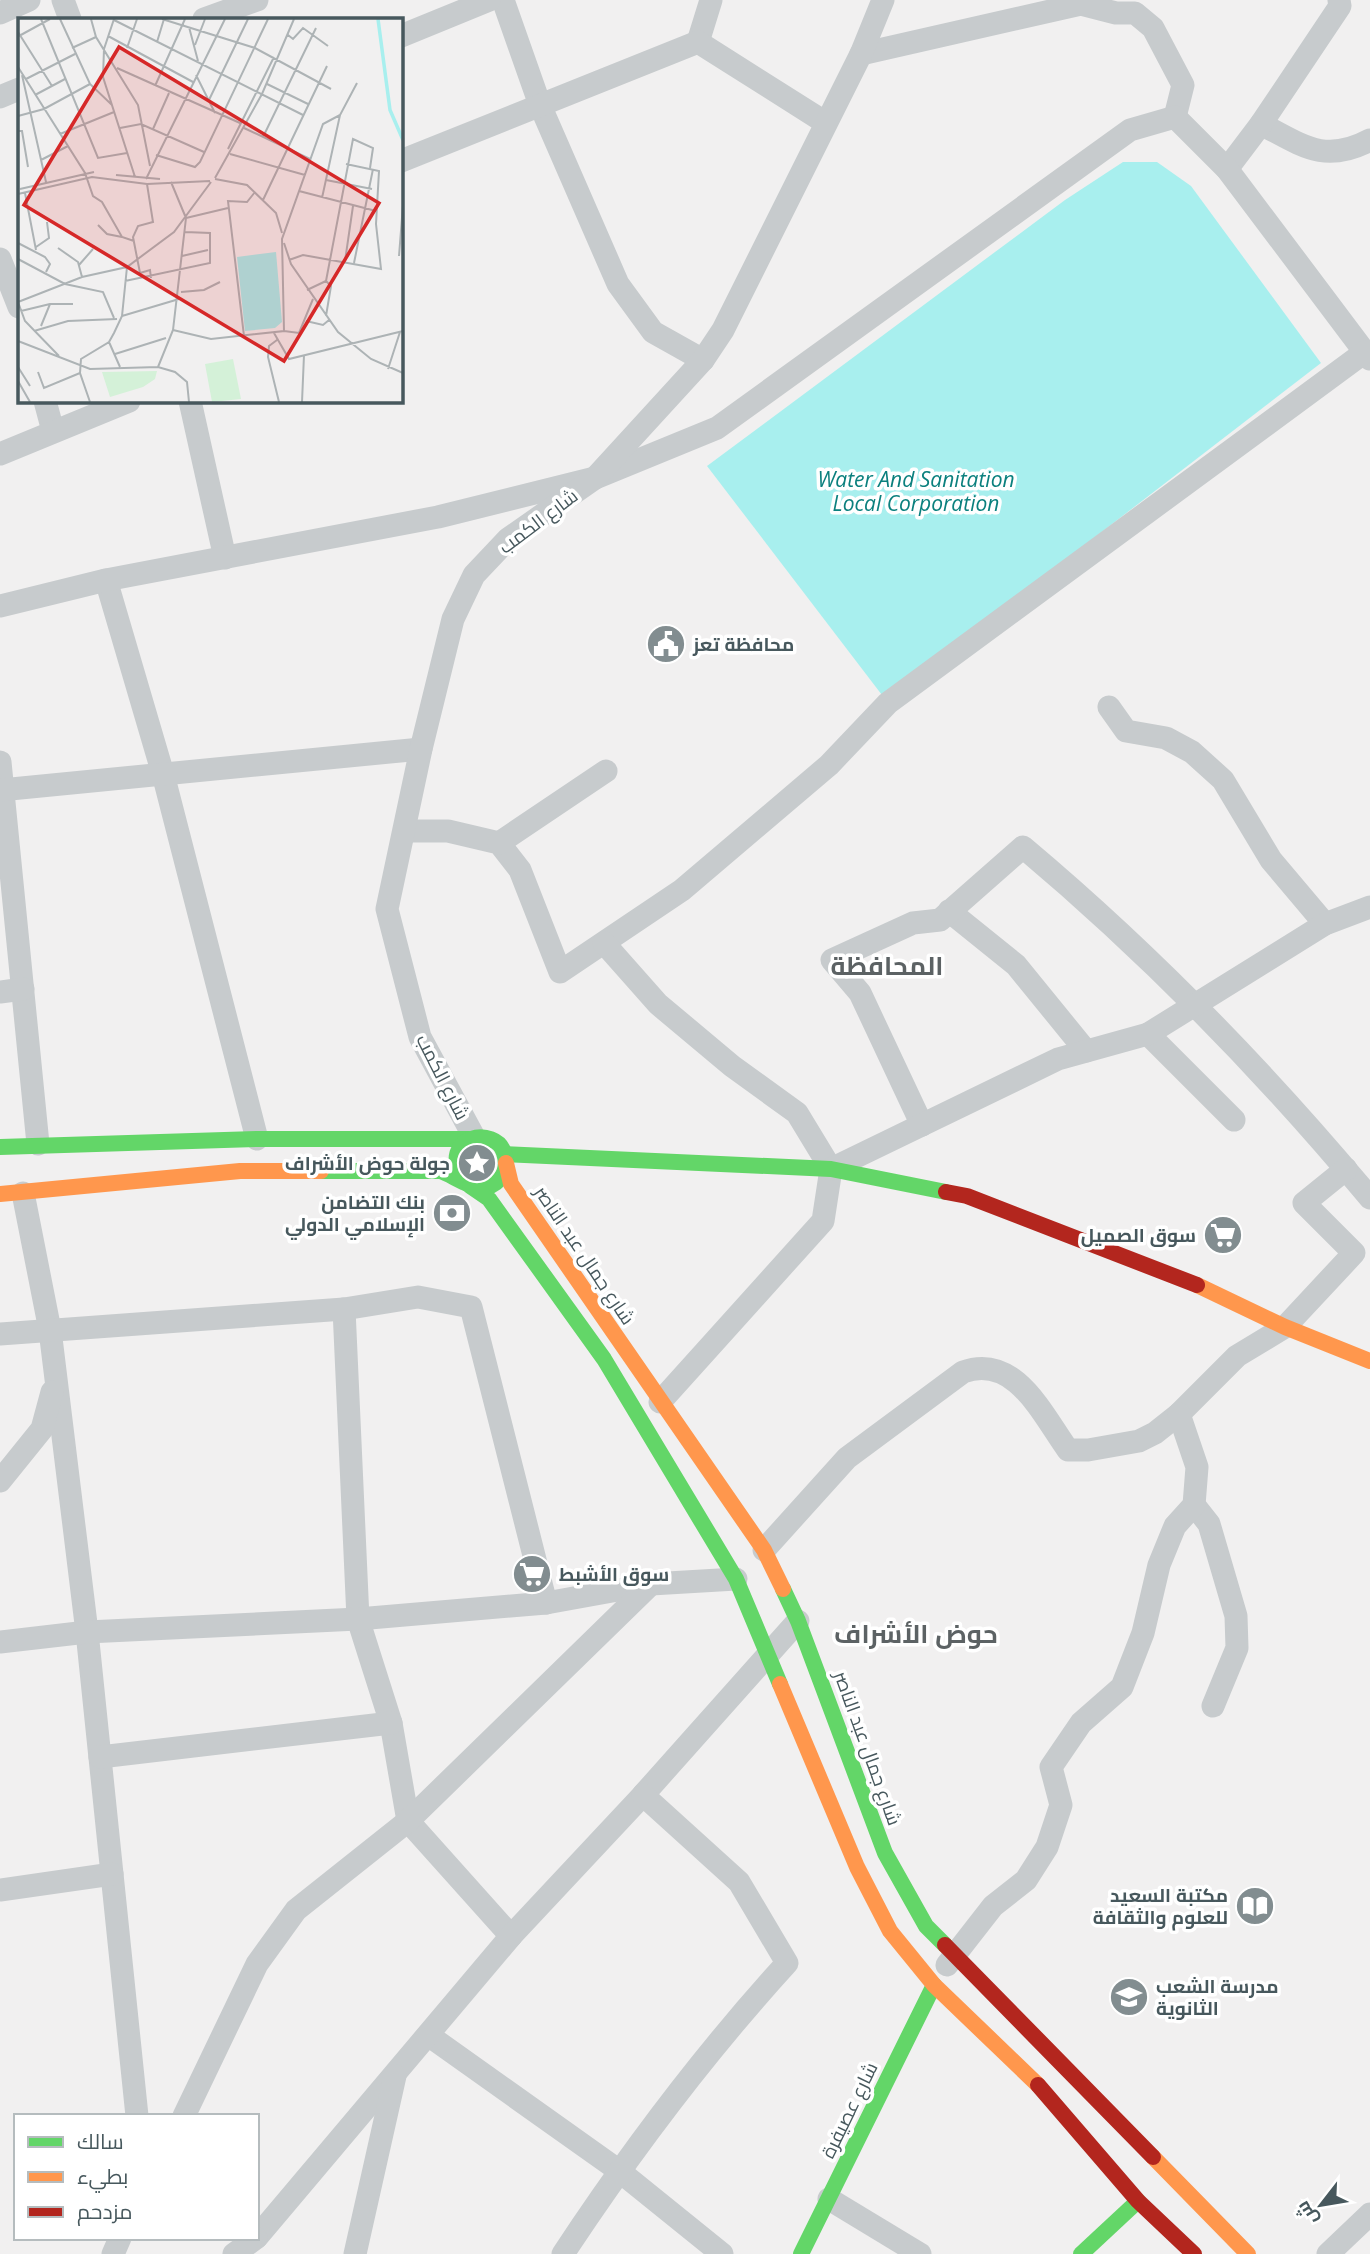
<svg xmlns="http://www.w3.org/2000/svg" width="1370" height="2254" font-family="'Open Sans',Cairo,sans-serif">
  <rect width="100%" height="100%" fill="#f1f0f0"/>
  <!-- water -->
  <polygon fill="#a8efee" points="1123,162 1157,162 1191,186 1321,363 885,699 707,466 1065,200"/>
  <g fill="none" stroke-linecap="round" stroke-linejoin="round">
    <!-- street -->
    <g stroke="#c7cbcd" stroke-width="23">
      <polyline points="63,0 70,19"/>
      <polyline points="503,0 540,105 618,284 653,332 703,360"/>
      <polyline points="0,13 29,0"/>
      <polyline points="204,19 257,0"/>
      <polyline points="401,36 489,0"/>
      <polyline points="698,42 711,0"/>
      <polyline points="861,54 1081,4 1116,13 1135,13 1153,28 1183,85 1175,117"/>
      <polyline points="0,97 19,89"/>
      <path d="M1261 124C1303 146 1325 164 1370 140"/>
      <polyline points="401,161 698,42 826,123"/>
      <polyline points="1227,169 1261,124 1340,6 1339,0"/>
      <polyline points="0,259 19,307"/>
      <polyline points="45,401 53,431"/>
      <polyline points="190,401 225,558"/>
      <polyline points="0,454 129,401"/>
      <polyline points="106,580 163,774 257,1139"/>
      <polyline points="0,606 106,580 438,517 595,478 717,428 1130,130 1175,117 1227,169 1370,359"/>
      <polyline points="1109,707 1126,731 1166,738 1192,752 1223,780 1271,860 1325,924"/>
      <polyline points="0,762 38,1144"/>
      <polyline points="0,790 421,749"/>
      <polyline points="405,831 448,831 499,843 520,870 560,972 682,890 829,765 888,703 1365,352"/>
      <polyline points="499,843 606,771"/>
      <polyline points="949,911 1016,965 1086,1051"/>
      <polyline points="604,943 658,1004 732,1066 797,1113 831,1169 823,1221 660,1402"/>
      <polyline points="0,992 23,989"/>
      <polyline points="1148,1034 1234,1120"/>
      <path d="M922 1125 860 993 832 960 913 923 940 920 1023 847C1148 952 1265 1072 1370 1198"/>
      <polyline points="474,1137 420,1037 387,909 421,749 453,619 474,575 508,539 595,478 703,360 723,330 861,54 883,0"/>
      <polyline points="831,1169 1058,1059 1148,1034 1325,924 1370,907"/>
      <polyline points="23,1193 50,1330 87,1632 137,2116"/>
      <polyline points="344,1309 358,1619 391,1723 408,1821 511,1936"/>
      <polyline points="0,1334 344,1309 418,1297 471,1307 546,1603"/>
      <polyline points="0,1481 42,1429 52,1392"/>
      <polyline points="1194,1505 1209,1524 1236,1616 1237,1648 1213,1706"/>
      <path d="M764 1550 847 1458 963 1372C1015 1353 1042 1414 1068 1450H1088L1139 1441 1155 1433 1179 1414 1237 1356 1285 1327 1354 1253 1304 1203 1346 1169"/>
      <polyline points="0,1642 87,1632 358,1619 546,1603 651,1584 736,1579"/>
      <polyline points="100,1757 391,1723"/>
      <polyline points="0,1890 112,1874"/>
      <polyline points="947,1965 993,1906 1026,1880 1047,1847 1061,1805 1051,1767 1081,1723 1122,1687 1143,1633 1159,1565 1175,1526 1194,1505 1197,1467 1179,1414"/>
      <polyline points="428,2035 618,2170 722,2254"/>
      <polyline points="184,2116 257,1964 296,1910 408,1821 651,1584"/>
      <polyline points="829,2199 920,2254"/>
      <polyline points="257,2237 511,1936 643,1795 798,1621"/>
      <polyline points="113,2254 120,2238"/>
      <polyline points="234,2254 256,2238"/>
      <polyline points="355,2254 395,2076"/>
      <path d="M563 2254C631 2151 704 2054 787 1963L739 1882 643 1795"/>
      <polyline points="1328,2254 1370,2214"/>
    </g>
    <!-- fast -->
    <g stroke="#63d668" stroke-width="16">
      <polyline points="0,1147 257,1139 469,1139"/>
      <polyline points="505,1154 831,1169 946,1192"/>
      <path d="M321 1171H441C459 1178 482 1199 500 1179 507 1171 507 1162 504 1153 497 1126 437 1133 463 1182"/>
      <polyline points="470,1186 489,1199 604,1359 736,1579 780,1684"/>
      <polyline points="783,1589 798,1621 885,1853 926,1926 945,1945"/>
      <polyline points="801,2254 934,1985"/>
      <polyline points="1081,2254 1138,2201"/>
    </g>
    <!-- slow -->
    <g stroke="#ff974d" stroke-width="16">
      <polyline points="506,1163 511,1184 764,1550 783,1589"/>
      <polyline points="0,1194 240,1171 321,1171"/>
      <polyline points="1197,1285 1285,1327 1370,1361"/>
      <polyline points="780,1684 857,1867 890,1931 934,1985 1038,2085"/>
      <polyline points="1153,2157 1248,2254"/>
    </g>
    <!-- jam -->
    <g stroke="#b3261e" stroke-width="16">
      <polyline points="946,1192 967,1196 1197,1285"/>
      <polyline points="945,1945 1153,2157"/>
      <polyline points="1038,2085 1138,2201 1194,2254"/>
    </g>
  </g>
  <!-- icons -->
  <defs>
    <g id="civic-disc" transform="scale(2.0125)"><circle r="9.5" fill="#828d90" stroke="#fff"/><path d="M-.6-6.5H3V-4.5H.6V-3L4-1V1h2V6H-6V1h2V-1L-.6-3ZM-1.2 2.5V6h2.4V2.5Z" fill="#fff"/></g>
    <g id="sight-disc" transform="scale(2.0125)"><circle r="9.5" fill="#828d90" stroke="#fff"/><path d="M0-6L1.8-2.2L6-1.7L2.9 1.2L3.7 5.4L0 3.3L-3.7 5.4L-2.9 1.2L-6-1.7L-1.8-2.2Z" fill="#fff"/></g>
    <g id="bank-disc" transform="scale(2.0125)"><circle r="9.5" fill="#828d90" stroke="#fff"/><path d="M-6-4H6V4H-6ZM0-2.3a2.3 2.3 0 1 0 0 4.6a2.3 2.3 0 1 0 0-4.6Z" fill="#fff"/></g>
    <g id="supermarket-disc" transform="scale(2.0125)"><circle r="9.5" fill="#828d90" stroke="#fff"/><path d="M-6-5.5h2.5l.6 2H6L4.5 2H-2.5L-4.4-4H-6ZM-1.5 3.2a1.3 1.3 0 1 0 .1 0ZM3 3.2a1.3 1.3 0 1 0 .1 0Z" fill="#fff"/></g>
    <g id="library-disc" transform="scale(2.0125)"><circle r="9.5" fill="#828d90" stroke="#fff"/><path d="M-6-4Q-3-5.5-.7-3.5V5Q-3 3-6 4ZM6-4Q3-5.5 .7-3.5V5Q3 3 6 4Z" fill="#fff"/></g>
    <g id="school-disc" transform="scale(2.0125)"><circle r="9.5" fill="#828d90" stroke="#fff"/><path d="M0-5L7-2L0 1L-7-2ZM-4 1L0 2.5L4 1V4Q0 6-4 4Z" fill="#fff"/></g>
  </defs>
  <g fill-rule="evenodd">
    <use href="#civic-disc" x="666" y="644"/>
    <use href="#sight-disc" x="477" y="1163"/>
    <use href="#bank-disc" x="452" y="1213"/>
    <use href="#supermarket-disc" x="1223" y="1235"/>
    <use href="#supermarket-disc" x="532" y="1574"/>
    <use href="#library-disc" x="1255" y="1906"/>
    <use href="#school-disc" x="1129" y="1997"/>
  </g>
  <g text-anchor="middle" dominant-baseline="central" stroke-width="7" stroke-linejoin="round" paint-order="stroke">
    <!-- street labels -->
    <g font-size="19" fill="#47585d" stroke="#fff">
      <text transform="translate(538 521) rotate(-37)">شارع الكمب</text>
      <text transform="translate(443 1077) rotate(63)">شارع الكمب</text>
      <text transform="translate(585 1255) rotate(56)">شارع جمال عبد الناصر</text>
      <text transform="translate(868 1748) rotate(70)">شارع جمال عبد الناصر</text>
      <text transform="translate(849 2110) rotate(-64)">شارع عصيفرة</text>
    </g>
    <!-- poi labels -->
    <g font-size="19" font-weight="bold" fill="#47585d" stroke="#fff" text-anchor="end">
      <text x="693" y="644" text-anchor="start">محافظة تعز</text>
      <text x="450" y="1163">جولة حوض الأشراف</text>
      <text x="425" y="1202">بنك التضامن<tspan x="425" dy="22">الإسلامي الدولي</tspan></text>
      <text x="1196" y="1235">سوق الصميل</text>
      <text x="559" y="1574" text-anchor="start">سوق الأشبط</text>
      <text x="1228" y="1895">مكتبة السعيد<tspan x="1228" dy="22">للعلوم والثقافة</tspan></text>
      <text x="1156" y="1986" text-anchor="start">مدرسة الشعب<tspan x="1156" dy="22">الثانوية</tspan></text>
    </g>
    <!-- water labels -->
    <g font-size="21" font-style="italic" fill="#0b807e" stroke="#fff">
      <text x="916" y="479">Water And Sanitation<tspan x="916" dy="24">Local Corporation</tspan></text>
    </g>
    <!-- district labels -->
    <g font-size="26" font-weight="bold" fill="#5c6264" stroke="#fff">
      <text x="887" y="965">المحافظة</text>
      <text x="916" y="1633">حوض الأشراف</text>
    </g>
  </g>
  <!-- overview -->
  <g transform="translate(18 18)">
    <rect width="385" height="385" fill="#f1f0f0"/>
    <path d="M215 341 223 381 194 384 187 346ZM139 353 137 361 125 369 92 379 84 354Z" fill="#d4f1d8"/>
    <path d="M258 234 264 304 257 310 227 313 219 239Z" fill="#a8efee"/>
    <path fill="none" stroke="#a8efee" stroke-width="3.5" d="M360 1 372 92 385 122"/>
    <path fill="none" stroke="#adb3b5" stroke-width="2" d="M23 1 80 140 109 135M42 1 72 66 94 87M73 1 78 19 120 87 132 148M96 1 86 31 85 59 117 159M144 1 237 30 313 71M96 2 285 97M171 9 180 43M0 14 34 68M270 17 275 21 285 10 310 28M1 18 32 1M90 18 175 64M139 24 146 1M177 27 187 1M54 30 78 19M109 30 119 1M0 49 67 155 75 178 84 184 104 219 116 223M99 50 222 105M4 57 28 164M178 57 197 95M8 61 57 36M249 66 290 86M137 68 167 1M17 77 47 61M190 84 230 1M0 98 26 91 72 66M102 110 123 106 186 134M226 110 292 141M135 111 151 75M0 113H4L10 149M42 116 96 94M245 119 298 10M210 131 256 39M212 136 287 157M138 137 177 149 182 144 250 1M23 142 50 128M98 157 142 161M197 160 244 76 276 1M128 161 207 1M197 161 229 167 258 195 264 215M308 162 354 171M129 166 135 204 120 208 115 219 122 255 132 252 133 260M2 171 76 154M281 173 358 193M7 175 18 232M0 176 74 159 129 166 192 163M304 180 322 97 339 65M245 182 309 48M168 200 210 190M80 207 89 216 104 219M0 225 27 239 32 246 28 254M266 225 273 246 320 314 353 341 385 355M18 229 31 220 29 204M40 230 60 244 64 259M164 238 190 232M381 238 385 187M0 241 47 266 85 274 96 300M271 242 285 237 363 251 358 206 361 153 328 146M327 243 335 188M336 245 355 151M61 247 75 231M107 263 192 245V215L167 214M289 272 308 263 335 121 355 130 352 150M163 274 186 272 202 264M0 284 64 259 109 249 156 214 193 164M0 284 7 303 41 338M3 293 32 286M104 298 161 281M308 298 313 268 308 263M288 303 305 307 311 302M23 308 32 286H55M155 312 193 321 266 313 264 221 305 106 322 97M16 313 50 303 99 301M266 313 281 315 295 281M256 315 271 341 385 313M226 318 210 183 229 184 237 174M259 322 251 328 250 339 261 384M0 323 72 351 140 349 157 354 169 364 171 384M91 324 102 349M97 336 148 320M0 349 12 368M140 349 155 312 168 200 153 164M370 351 382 314M20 354 26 370 62 355M0 363 12 384M72 384 62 355 63 341 91 324 96 315 104 298 109 249M284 384 286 337"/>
    <path fill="#d62828" fill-opacity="0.15" stroke="#d62828" stroke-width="3.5" d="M101 29 361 185 266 343 6 187Z"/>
    <rect width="385" height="385" fill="none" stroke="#47585d" stroke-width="3.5"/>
  </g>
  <!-- legend -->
  <rect x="14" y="2114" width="245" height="126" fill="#ffffff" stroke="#b5bcbe" stroke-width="2"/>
  <rect x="28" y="2137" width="35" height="10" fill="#63d668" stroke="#b5bcbe" stroke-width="2"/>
  <text x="77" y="2149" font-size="21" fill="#47585d">سالك</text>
  <rect x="28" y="2172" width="35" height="10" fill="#ff974d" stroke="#b5bcbe" stroke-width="2"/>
  <text x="77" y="2184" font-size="21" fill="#47585d">بطيء</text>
  <rect x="28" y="2207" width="35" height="10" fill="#b3261e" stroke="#b5bcbe" stroke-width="2"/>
  <text x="77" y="2219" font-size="21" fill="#47585d">مزدحم</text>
  <!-- north arrow -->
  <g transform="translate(1321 2205) rotate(239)" stroke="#ffffff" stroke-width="5" paint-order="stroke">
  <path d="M0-5L12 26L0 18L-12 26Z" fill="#47585d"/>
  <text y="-10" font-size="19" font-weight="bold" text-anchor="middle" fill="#47585d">ش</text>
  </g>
</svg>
